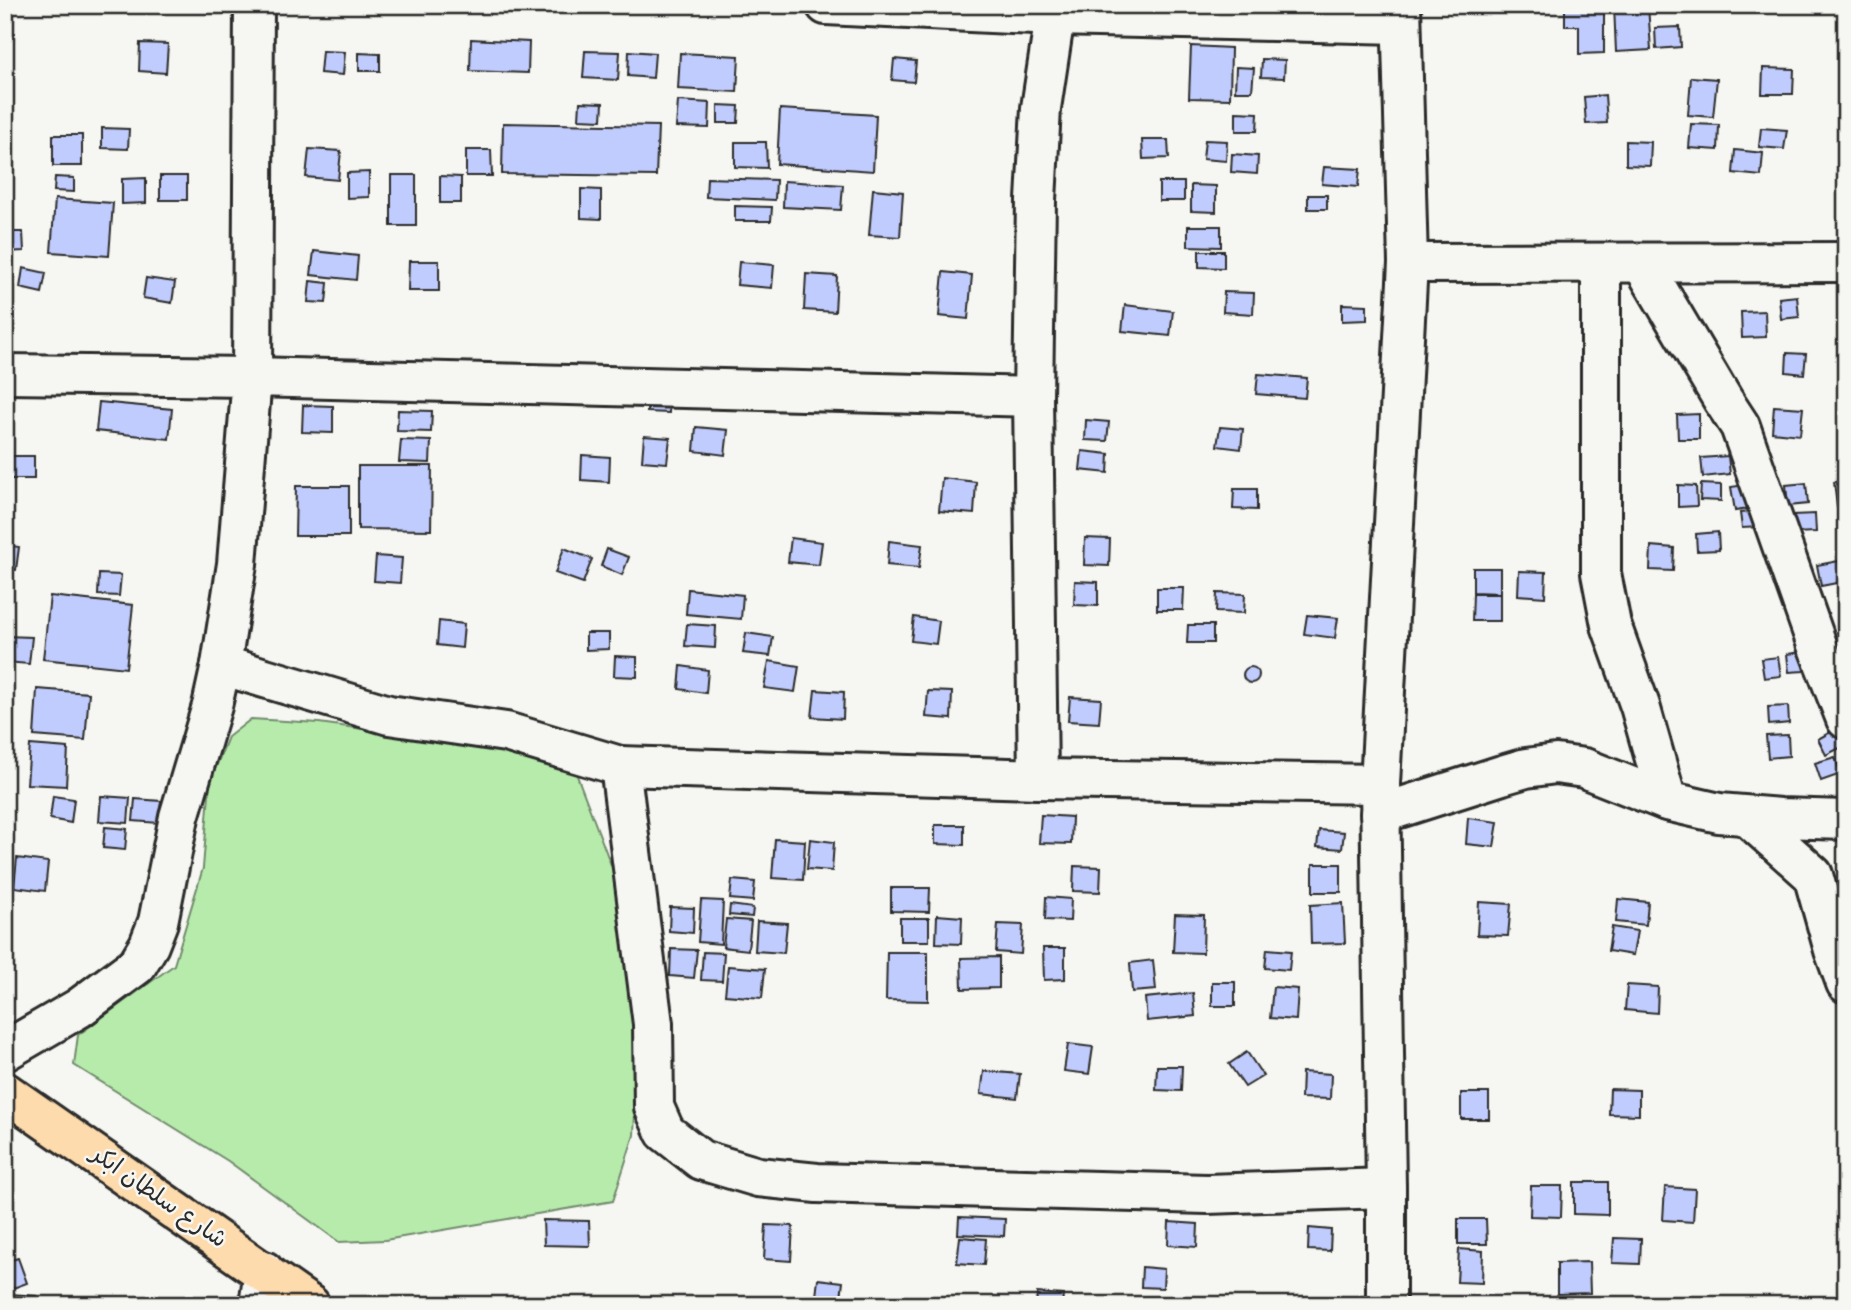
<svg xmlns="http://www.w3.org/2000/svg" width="1851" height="1310" font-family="'Indie Flower','Playpen Sans Arabic',sans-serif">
  <rect width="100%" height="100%" fill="#f6f6f2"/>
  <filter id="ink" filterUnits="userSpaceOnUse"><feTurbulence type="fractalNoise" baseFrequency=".0143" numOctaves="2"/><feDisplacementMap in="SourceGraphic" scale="14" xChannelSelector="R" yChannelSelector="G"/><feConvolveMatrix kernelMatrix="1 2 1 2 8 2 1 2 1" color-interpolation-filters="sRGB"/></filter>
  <g filter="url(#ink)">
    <!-- green -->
    <polygon fill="#b7ebac" stroke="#718b6c" stroke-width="2" points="251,719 319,723 487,746 576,773 627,907 636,1089 634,1135 613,1201 385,1240 339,1242 228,1161 74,1065 78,1035 174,965 203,868 210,782 228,737"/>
    <!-- building -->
    <g fill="#c0ccfd" stroke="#2b2b2b" stroke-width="2">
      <polygon points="1565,5 1604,5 1604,53 1579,54 1579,26 1565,26"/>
      <polygon points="1614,5 1648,5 1651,50 1616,52"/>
      <polygon points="1680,27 1681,47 1656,49 1655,28"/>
      <polygon points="471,39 529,42 528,73 470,71"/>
      <polygon points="140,43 168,44 166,73 139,71"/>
      <polygon points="1191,46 1231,48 1230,99 1189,98"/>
      <polygon points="322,51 345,52 343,75 320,73"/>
      <polygon points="585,51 620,52 618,80 583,78"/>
      <polygon points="629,51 655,53 653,78 628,76"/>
      <polygon points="359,53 380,54 380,71 359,71"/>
      <polygon points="680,53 739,56 737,92 678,89"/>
      <polygon points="894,59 916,61 914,82 892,80"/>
      <polygon points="1262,59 1285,60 1284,78 1261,77"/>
      <polygon points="1236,67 1254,68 1252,91 1235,91"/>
      <polygon points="1763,68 1794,69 1793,94 1762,94"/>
      <polygon points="1691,77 1717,79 1713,117 1688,115"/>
      <polygon points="1605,95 1607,123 1586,124 1584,97"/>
      <polygon points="678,101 710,103 709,128 676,127"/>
      <polygon points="580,102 603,103 602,120 579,119"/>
      <polygon points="718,105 739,106 738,123 718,123"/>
      <polygon points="780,109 876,115 873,171 777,164"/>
      <polygon points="1236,112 1258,113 1257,131 1236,131"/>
      <polygon points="503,123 658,126 656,176 502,174"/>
      <polygon points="1691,124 1719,125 1718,150 1689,148"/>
      <polygon points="102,128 129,129 128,149 102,148"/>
      <polygon points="1761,128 1787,130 1784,149 1759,147"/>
      <rect x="53" y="135" width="29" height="31"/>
      <polygon points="1142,140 1168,140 1169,158 1143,159"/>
      <polygon points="1205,140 1227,141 1226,161 1203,159"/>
      <polygon points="1626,141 1651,142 1650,166 1626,165"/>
      <polygon points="735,142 766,142 767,168 735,167"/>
      <polygon points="309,149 341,151 338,180 306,177"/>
      <polygon points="466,150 491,150 492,176 466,176"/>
      <polygon points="1735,150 1763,153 1761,176 1733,173"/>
      <polygon points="1232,154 1258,156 1257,174 1231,172"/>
      <polygon points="1324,167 1360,169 1358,187 1322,184"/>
      <polygon points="369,172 369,197 347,198 347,173"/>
      <rect x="391" y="175" width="25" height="51"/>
      <rect x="160" y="176" width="27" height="24"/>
      <polygon points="440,176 461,177 461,203 440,203"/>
      <polygon points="55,177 74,178 74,192 54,191"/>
      <polygon points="146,178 146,203 122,204 122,179"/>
      <polygon points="707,178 776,180 775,200 706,197"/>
      <polygon points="784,181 843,185 841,210 783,207"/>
      <rect x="1159" y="182" width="25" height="19"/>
      <polygon points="1191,185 1216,186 1216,212 1191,211"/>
      <polygon points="581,189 601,190 601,219 581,218"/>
      <polygon points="873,189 903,192 900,237 869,235"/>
      <rect x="1308" y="195" width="19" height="14"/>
      <polygon points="55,199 113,203 109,256 51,252"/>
      <polygon points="735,206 772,207 771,221 735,221"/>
      <polygon points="1188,226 1221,226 1221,247 1188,246"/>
      <polygon points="5,232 23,232 24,251 5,252"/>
      <polygon points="314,251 358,256 356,280 311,275"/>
      <polygon points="1199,251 1224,251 1224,268 1199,267"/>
      <polygon points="409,261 439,261 439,291 408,291"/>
      <polygon points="739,262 774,265 772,288 737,285"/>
      <polygon points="23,268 46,273 42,293 20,288"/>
      <polygon points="943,272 972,275 968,319 939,316"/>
      <polygon points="806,274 837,276 835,312 804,310"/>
      <polygon points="146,278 175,282 172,303 143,298"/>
      <polygon points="310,281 328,283 326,303 308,302"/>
      <polygon points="1224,292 1254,293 1253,314 1223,312"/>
      <polygon points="1797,296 1799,317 1781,319 1779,298"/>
      <polygon points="1342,304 1367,305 1367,320 1342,321"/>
      <polygon points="1125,305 1173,311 1170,336 1122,331"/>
      <polygon points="1765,311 1766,337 1742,338 1741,312"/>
      <polygon points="1787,353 1806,354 1804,374 1786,372"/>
      <polygon points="1258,374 1307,378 1305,398 1256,394"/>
      <polygon points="648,392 670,393 669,413 647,412"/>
      <polygon points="99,402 172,409 169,439 96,431"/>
      <polygon points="303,405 333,406 333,433 302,432"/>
      <polygon points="1774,406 1803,408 1800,435 1772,432"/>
      <polygon points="398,410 432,411 431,432 397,431"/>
      <polygon points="1699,414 1699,439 1678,439 1677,415"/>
      <polygon points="1086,420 1109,422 1107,441 1085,440"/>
      <polygon points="696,427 728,430 725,455 694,451"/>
      <polygon points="1220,427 1243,429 1241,449 1217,446"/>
      <polygon points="644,436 670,438 667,463 642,461"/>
      <polygon points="401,440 431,441 430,463 399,462"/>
      <polygon points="1082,451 1109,454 1108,473 1080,470"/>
      <polygon points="582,455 610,457 609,482 581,480"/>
      <rect x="8" y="456" width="26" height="23"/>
      <polygon points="1728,456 1730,474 1703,477 1701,458"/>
      <polygon points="358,466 432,466 431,530 358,529"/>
      <polygon points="942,478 976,482 974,514 939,511"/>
      <polygon points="1846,481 1846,506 1837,507 1834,482"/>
      <polygon points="1806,483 1808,504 1788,506 1786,485"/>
      <polygon points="1701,484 1721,485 1721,501 1700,500"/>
      <polygon points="1752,484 1756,508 1735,511 1731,487"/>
      <polygon points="1678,485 1696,486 1697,506 1678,507"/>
      <polygon points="296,486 349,486 349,536 295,536"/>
      <polygon points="1234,489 1257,489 1257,510 1233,509"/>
      <polygon points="1760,511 1761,527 1742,528 1740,513"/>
      <polygon points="1815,514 1816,532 1793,533 1792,515"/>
      <polygon points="1718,532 1719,550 1697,551 1696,534"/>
      <polygon points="791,538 822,542 819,565 788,562"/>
      <polygon points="1085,538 1110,539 1109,566 1084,565"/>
      <polygon points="889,541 922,545 919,568 887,565"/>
      <polygon points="5,545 19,547 16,570 5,569"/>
      <polygon points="1651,546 1674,548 1673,571 1650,570"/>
      <polygon points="564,548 592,559 583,583 555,573"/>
      <polygon points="607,549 629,557 622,575 601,566"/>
      <polygon points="376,556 402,558 400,583 374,581"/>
      <polygon points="1839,561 1842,582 1821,586 1817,565"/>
      <polygon points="1473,568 1500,568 1500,593 1473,592"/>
      <polygon points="1519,571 1546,572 1545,597 1518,595"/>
      <polygon points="99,574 121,575 119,596 98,595"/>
      <polygon points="1075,581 1098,582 1098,606 1074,605"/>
      <polygon points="1157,588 1184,588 1183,610 1157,610"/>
      <polygon points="688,589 743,595 741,619 686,614"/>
      <polygon points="1217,593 1245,594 1244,613 1216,612"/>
      <polygon points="1473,594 1500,594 1500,621 1472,621"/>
      <polygon points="50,596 133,605 126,668 43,659"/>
      <polygon points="1307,615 1338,618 1335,638 1304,634"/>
      <polygon points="914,617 939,621 936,644 911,641"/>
      <polygon points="439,621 464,624 462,648 437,645"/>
      <polygon points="687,624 716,626 715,648 685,646"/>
      <polygon points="1188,625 1213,625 1213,643 1187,643"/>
      <polygon points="586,633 609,633 609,649 586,650"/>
      <polygon points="746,633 773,637 770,656 743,653"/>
      <polygon points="5,636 32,637 29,664 5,662"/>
      <polygon points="1802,652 1804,671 1789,672 1787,654"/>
      <polygon points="615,656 637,657 637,677 614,676"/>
      <polygon points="1778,657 1781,676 1764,678 1761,659"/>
      <polygon points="769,661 799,666 795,692 764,688"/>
      <polygon points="681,666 708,670 706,693 679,689"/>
      <circle cx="1251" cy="675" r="8"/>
      <polygon points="37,689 89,693 85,740 34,736"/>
      <polygon points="815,690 844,692 843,719 812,717"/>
      <polygon points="928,691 952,692 951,719 926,717"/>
      <polygon points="1070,697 1101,699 1099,723 1068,721"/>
      <polygon points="1788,706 1789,723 1769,725 1768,707"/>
      <polygon points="1838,728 1846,745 1826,755 1818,739"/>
      <polygon points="1788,735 1789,756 1768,758 1766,736"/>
      <polygon points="30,745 68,748 66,786 27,784"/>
      <polygon points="1835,757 1841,774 1821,781 1815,763"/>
      <polygon points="53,796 74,799 71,823 50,819"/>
      <polygon points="101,796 130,798 128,823 99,821"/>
      <polygon points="135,799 161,801 159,823 133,821"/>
      <polygon points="1041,815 1072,817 1071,844 1039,843"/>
      <polygon points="1468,818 1498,822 1494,847 1466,844"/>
      <polygon points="935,825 964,825 964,845 935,844"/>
      <polygon points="105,827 127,829 125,850 103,848"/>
      <polygon points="1319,830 1344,832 1342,849 1317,847"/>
      <polygon points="775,839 805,841 803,880 772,878"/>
      <polygon points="810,839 834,842 832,871 807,869"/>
      <polygon points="17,858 48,862 45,891 14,887"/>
      <rect x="1313" y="864" width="28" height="28"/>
      <polygon points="1074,866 1101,867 1100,892 1073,891"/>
      <polygon points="732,880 755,882 753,901 730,899"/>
      <polygon points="891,888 930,888 929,912 891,911"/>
      <polygon points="1046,897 1071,899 1070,921 1045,920"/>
      <polygon points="1618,899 1648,902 1646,925 1616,922"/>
      <polygon points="701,900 723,901 721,944 698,942"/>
      <polygon points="1479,902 1511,904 1508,936 1477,935"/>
      <polygon points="1343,903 1345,943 1311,944 1310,905"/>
      <polygon points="730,905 753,908 752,917 729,915"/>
      <polygon points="670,907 694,908 693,933 669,931"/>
      <polygon points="1175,914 1204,915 1203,953 1173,952"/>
      <polygon points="937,915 962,917 961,944 936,943"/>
      <rect x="900" y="918" width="29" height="23"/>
      <polygon points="726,919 751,921 748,950 723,947"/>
      <polygon points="757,921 787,923 784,953 755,951"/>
      <polygon points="998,924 1023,925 1021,954 996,952"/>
      <polygon points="1612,927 1637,931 1633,955 1608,951"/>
      <polygon points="1043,948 1065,948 1065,979 1044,980"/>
      <polygon points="671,949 697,950 694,978 670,976"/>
      <polygon points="1267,949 1291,951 1289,970 1265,968"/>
      <polygon points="703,952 724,953 722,981 701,980"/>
      <polygon points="887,952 928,952 928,1001 886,1000"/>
      <polygon points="999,957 999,988 962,989 961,958"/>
      <polygon points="1153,960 1156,990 1132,992 1130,963"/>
      <polygon points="728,966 765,969 762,998 725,995"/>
      <rect x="1212" y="982" width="23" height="24"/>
      <polygon points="1627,985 1658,987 1657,1013 1625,1010"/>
      <polygon points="1273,987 1298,989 1296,1020 1270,1018"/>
      <polygon points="1193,993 1195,1016 1147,1021 1145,998"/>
      <polygon points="1068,1044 1093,1047 1089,1074 1064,1071"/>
      <polygon points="1247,1052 1263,1076 1245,1087 1229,1064"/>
      <polygon points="1157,1066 1182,1066 1181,1091 1156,1090"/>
      <polygon points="984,1071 1020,1074 1017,1098 981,1094"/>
      <polygon points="1302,1072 1331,1074 1330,1099 1301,1098"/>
      <polygon points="1610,1089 1639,1090 1639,1115 1609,1114"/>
      <rect x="1461" y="1093" width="28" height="26"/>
      <polygon points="1574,1182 1608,1182 1608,1215 1574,1214"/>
      <polygon points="1531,1186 1562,1186 1561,1217 1530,1216"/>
      <polygon points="1665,1187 1695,1189 1693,1222 1663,1220"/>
      <polygon points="959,1217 1005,1219 1004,1236 958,1234"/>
      <polygon points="1458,1219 1486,1219 1487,1244 1458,1244"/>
      <polygon points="543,1220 589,1221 590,1246 544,1245"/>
      <polygon points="1169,1222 1198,1224 1197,1247 1168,1245"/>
      <polygon points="766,1225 793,1226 791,1261 764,1259"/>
      <polygon points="1309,1228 1331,1230 1330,1251 1308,1250"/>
      <polygon points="960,1237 986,1239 984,1265 957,1263"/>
      <polygon points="1614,1238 1641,1239 1640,1264 1612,1263"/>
      <polygon points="1459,1249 1483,1251 1482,1283 1457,1282"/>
      <polygon points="18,1258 27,1283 5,1291 5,1262"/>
      <polygon points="1589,1262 1590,1293 1557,1294 1557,1263"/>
      <polygon points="1142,1267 1164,1269 1163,1288 1141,1287"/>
      <polygon points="818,1279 843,1282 840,1305 815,1305"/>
      <polygon points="1037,1293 1063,1295 1062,1305 1036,1305"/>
      <polygon points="11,1294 36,1296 35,1305 10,1305"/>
      <polygon points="1587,1300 1624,1302 1624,1305 1587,1305"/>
    </g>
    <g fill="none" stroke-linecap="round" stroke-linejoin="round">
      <!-- street casing -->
      <g stroke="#2b2b2b" stroke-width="44">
        <g id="street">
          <polyline points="254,5 252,377 237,564 221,665 389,715 506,732 620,766 653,1024 654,1107 665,1132 701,1160 758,1177 817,1183 1207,1194 1386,1188"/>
          <polyline points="826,5 1055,16 1401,24"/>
          <polyline points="1408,263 1846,262"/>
          <polyline points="1601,263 1601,573 1611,625 1640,706 1667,801"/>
          <polyline points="1642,263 1723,400 1740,426 1816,642 1846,719"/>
          <polyline points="5,374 252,377 1033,397"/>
          <polyline points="620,766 1038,779 1380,784"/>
          <polyline points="1038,779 1033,397 1036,200 1041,108 1055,16 1059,5"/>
          <polyline points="1380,814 1502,775 1526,768 1556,764 1584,768 1667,801 1719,813 1780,818 1846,820"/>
          <polyline points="1747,816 1813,875 1834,950 1846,983"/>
          <polyline points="5,1051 79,1008 137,965 149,945 158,922 179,817 212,706 221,665"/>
          <polyline points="259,1305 264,1271"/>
          <polyline points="1386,1305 1386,1188 1380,784 1408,263 1401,5"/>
        </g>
      </g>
      <!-- highway casing -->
      <g stroke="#2b2b2b" stroke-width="44">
        <polyline id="highway" points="5,1092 310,1305"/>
      </g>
      <!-- street -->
      <use href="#street" stroke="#f6f6f2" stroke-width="38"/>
      <!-- highway -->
      <use href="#highway" stroke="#fedbac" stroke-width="38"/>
    </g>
  </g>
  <g text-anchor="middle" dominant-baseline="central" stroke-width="5" stroke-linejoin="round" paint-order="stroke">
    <!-- street labels -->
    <g font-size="24" fill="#2b2b2b" stroke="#f6f6f2">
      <text transform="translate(158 1198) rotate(35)">شارع سلطان ابكر</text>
    </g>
  </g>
  <!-- margin -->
  <rect width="1851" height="1310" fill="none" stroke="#f6f6f2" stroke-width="28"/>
  <rect x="14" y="14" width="1823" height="1282" fill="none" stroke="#2b2b2b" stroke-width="2.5" filter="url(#ink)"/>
</svg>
